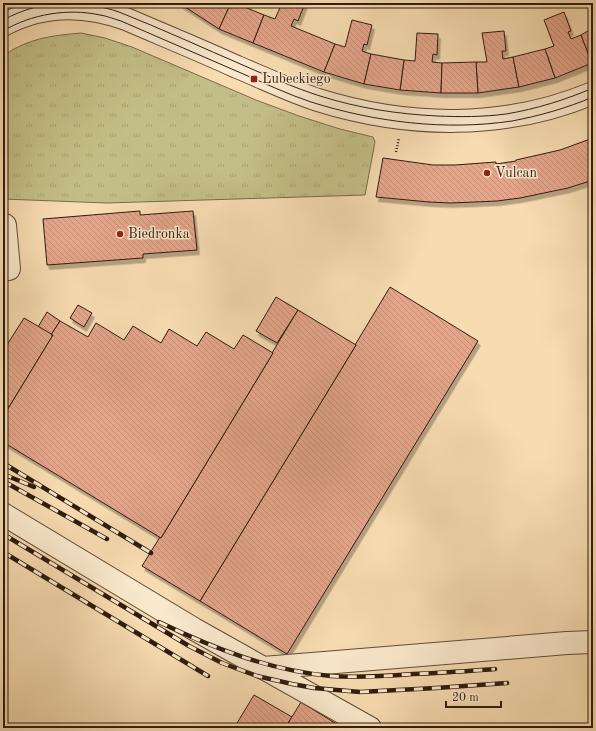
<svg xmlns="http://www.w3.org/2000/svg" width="596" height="731" font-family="'Old Standard TT',serif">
  <defs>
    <pattern id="grass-tufts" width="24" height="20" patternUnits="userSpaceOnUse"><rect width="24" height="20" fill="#c3be87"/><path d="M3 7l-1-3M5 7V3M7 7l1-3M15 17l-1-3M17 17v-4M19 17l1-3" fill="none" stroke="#a8a373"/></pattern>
    <pattern id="building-back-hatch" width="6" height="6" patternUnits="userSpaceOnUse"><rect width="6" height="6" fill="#e4a58b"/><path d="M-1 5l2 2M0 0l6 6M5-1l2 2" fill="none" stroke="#c48d77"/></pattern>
    <filter id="shadow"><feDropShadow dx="2.5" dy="4.5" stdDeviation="0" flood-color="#0004"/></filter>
  </defs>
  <rect width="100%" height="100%" fill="#f7dbb1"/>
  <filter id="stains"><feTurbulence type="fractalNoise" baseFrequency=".005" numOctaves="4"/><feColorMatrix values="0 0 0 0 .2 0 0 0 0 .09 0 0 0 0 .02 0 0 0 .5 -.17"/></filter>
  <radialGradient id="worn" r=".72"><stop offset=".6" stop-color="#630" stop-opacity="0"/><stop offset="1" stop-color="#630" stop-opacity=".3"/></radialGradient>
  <!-- grass -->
  <path fill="url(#grass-tufts)" stroke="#7a6c4a" d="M81 33 105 38 132 47 256 100 299 116 340 129 373 137 375 142 365 195 107 203 3 199V57C7 54 11 50 16 48 37 37 58 35 81 33Z"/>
  <!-- building -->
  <g fill="url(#building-back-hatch)" stroke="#301b0e" filter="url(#shadow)">
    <polygon points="179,3 231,3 219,29"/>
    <polygon points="231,3 235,3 264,15 253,43 219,29"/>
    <polygon points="282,3 305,3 298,21 294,19 291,26 335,44 324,72 253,43 264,15 275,19"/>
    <polygon points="564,12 571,31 568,32 571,39 581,35 592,63 555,78 545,49 554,46 544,20"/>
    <polygon points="352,20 372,25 367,45 364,44 362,51 371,54 364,84 324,72 335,44 345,47"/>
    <polygon points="593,28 593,63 592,63 581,35"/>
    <polygon points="504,31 506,51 502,51 503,59 513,57 519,87 478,93 476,62 487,62 482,33"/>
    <polygon points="417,33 438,34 437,55 433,54 432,62 442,63 441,93 400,90 404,60 415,61"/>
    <polygon points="545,49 555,78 519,87 513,57"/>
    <polygon points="371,54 404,60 400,90 364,84"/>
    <polygon points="476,62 478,93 441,93 442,63"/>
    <polygon points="593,138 593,180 568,188 520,198 497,201 475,202 450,203 429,202 376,197 383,158 433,165 455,165 496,162 496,164 516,161 516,160 560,150"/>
    <polygon points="140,211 140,215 193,211 197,250 143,254 143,258 47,265 43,219"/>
    <polygon points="390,287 478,341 287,654 200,601 356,345 355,345"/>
    <polygon points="276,297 298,310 277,343 256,331"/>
    <polygon points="78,305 92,313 84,327 70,318"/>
    <polygon points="298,310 356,345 200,601 142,566 160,537 161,538 273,353 272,353"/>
    <polygon points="47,312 60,321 51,335 38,327"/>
    <polygon points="24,318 53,335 9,407 3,403 3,351"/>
    <polygon points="60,321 88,337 96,323 124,340 133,326 161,343 169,329 197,346 206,332 234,349 243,335 273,353 161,538 3,442 3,417 53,335 51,335"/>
    <polygon points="254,695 292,717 285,728 234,728"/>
    <polygon points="301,702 343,728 292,728 287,725"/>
  </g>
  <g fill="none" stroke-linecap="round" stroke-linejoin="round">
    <!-- minor casing -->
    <g stroke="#624b37" stroke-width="24">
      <g id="minor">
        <path d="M3 25C42 4 85 4 126 19 163 35 200 50 237 67 264 78 290 91 318 100 408 128 505 130 593 93"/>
        <polyline points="3,225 5,225 9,269 3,270"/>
        <polyline points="3,514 194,629 370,728"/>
        <polyline points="263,668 567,643 593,642"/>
      </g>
    </g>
    <!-- path -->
    <polyline stroke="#301b0e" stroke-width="2.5" stroke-dasharray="1 2" stroke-linecap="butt" points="396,152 399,138"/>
    <!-- minor -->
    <use href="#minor" stroke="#fae8cc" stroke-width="22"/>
    <!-- tram -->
    <g stroke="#301b0e" stroke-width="1">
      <path d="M66 3C85 4 102 6 119 12 162 29 203 48 245 66 270 77 295 88 320 96 358 108 397 114 437 116 460 117 483 117 506 114 536 109 565 100 593 88"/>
      <path d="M3 20C24 9 42 4 65 3"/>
      <path d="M3 31C31 14 68 8 100 15 107 16 114 19 121 21 161 38 201 56 241 73 264 83 287 94 311 102 375 122 445 131 512 121 539 116 567 108 593 97"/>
    </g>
    <!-- rail casing -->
    <g stroke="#301b0e" stroke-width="4.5">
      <g id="rail">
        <polyline points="3,463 151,553"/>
        <polyline points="3,474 34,487"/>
        <polyline points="3,481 107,539"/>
        <polyline points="3,534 189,646 222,663 257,676 292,684 314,688 360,692 436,688 507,683"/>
        <polyline points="3,552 208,676"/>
        <path d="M159 622C213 648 271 671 331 676 359 678 386 676 413 674 440 673 467 671 495 669"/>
      </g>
    </g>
    <!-- rail -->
    <use href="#rail" stroke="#fae8cc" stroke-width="3" stroke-dasharray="9" stroke-linecap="butt"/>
  </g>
  <!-- markers -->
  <g fill="#8f2418" stroke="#fae8cc" stroke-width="1.5">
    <rect x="250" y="75" width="8" height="8" rx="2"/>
    <circle cx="487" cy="173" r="4"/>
    <circle cx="120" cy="234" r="4"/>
  </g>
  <g text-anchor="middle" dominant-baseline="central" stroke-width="3" stroke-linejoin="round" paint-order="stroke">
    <!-- poi labels -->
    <g font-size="14" fill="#301b0e" stroke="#fae8cc" text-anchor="start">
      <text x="262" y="79">Lubeckiego</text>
      <text x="495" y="173">Vulcan</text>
      <text x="128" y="234">Biedronka</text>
    </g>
  </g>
  <!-- margin -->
  <rect width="596" height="731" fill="none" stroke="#f7dbb1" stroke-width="16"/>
  <rect x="4" y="4" width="588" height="723" fill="none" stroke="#301b0e" stroke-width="2"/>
  <rect x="8" y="8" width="580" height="715" fill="none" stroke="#301b0e"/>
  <!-- scale -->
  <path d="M446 701v6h55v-6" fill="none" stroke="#301b0e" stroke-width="2"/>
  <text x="452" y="701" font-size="12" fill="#301b0e" stroke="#fae8cc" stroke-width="3" paint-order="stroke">20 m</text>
  <rect width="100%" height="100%" filter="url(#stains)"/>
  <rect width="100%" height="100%" fill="url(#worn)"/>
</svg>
